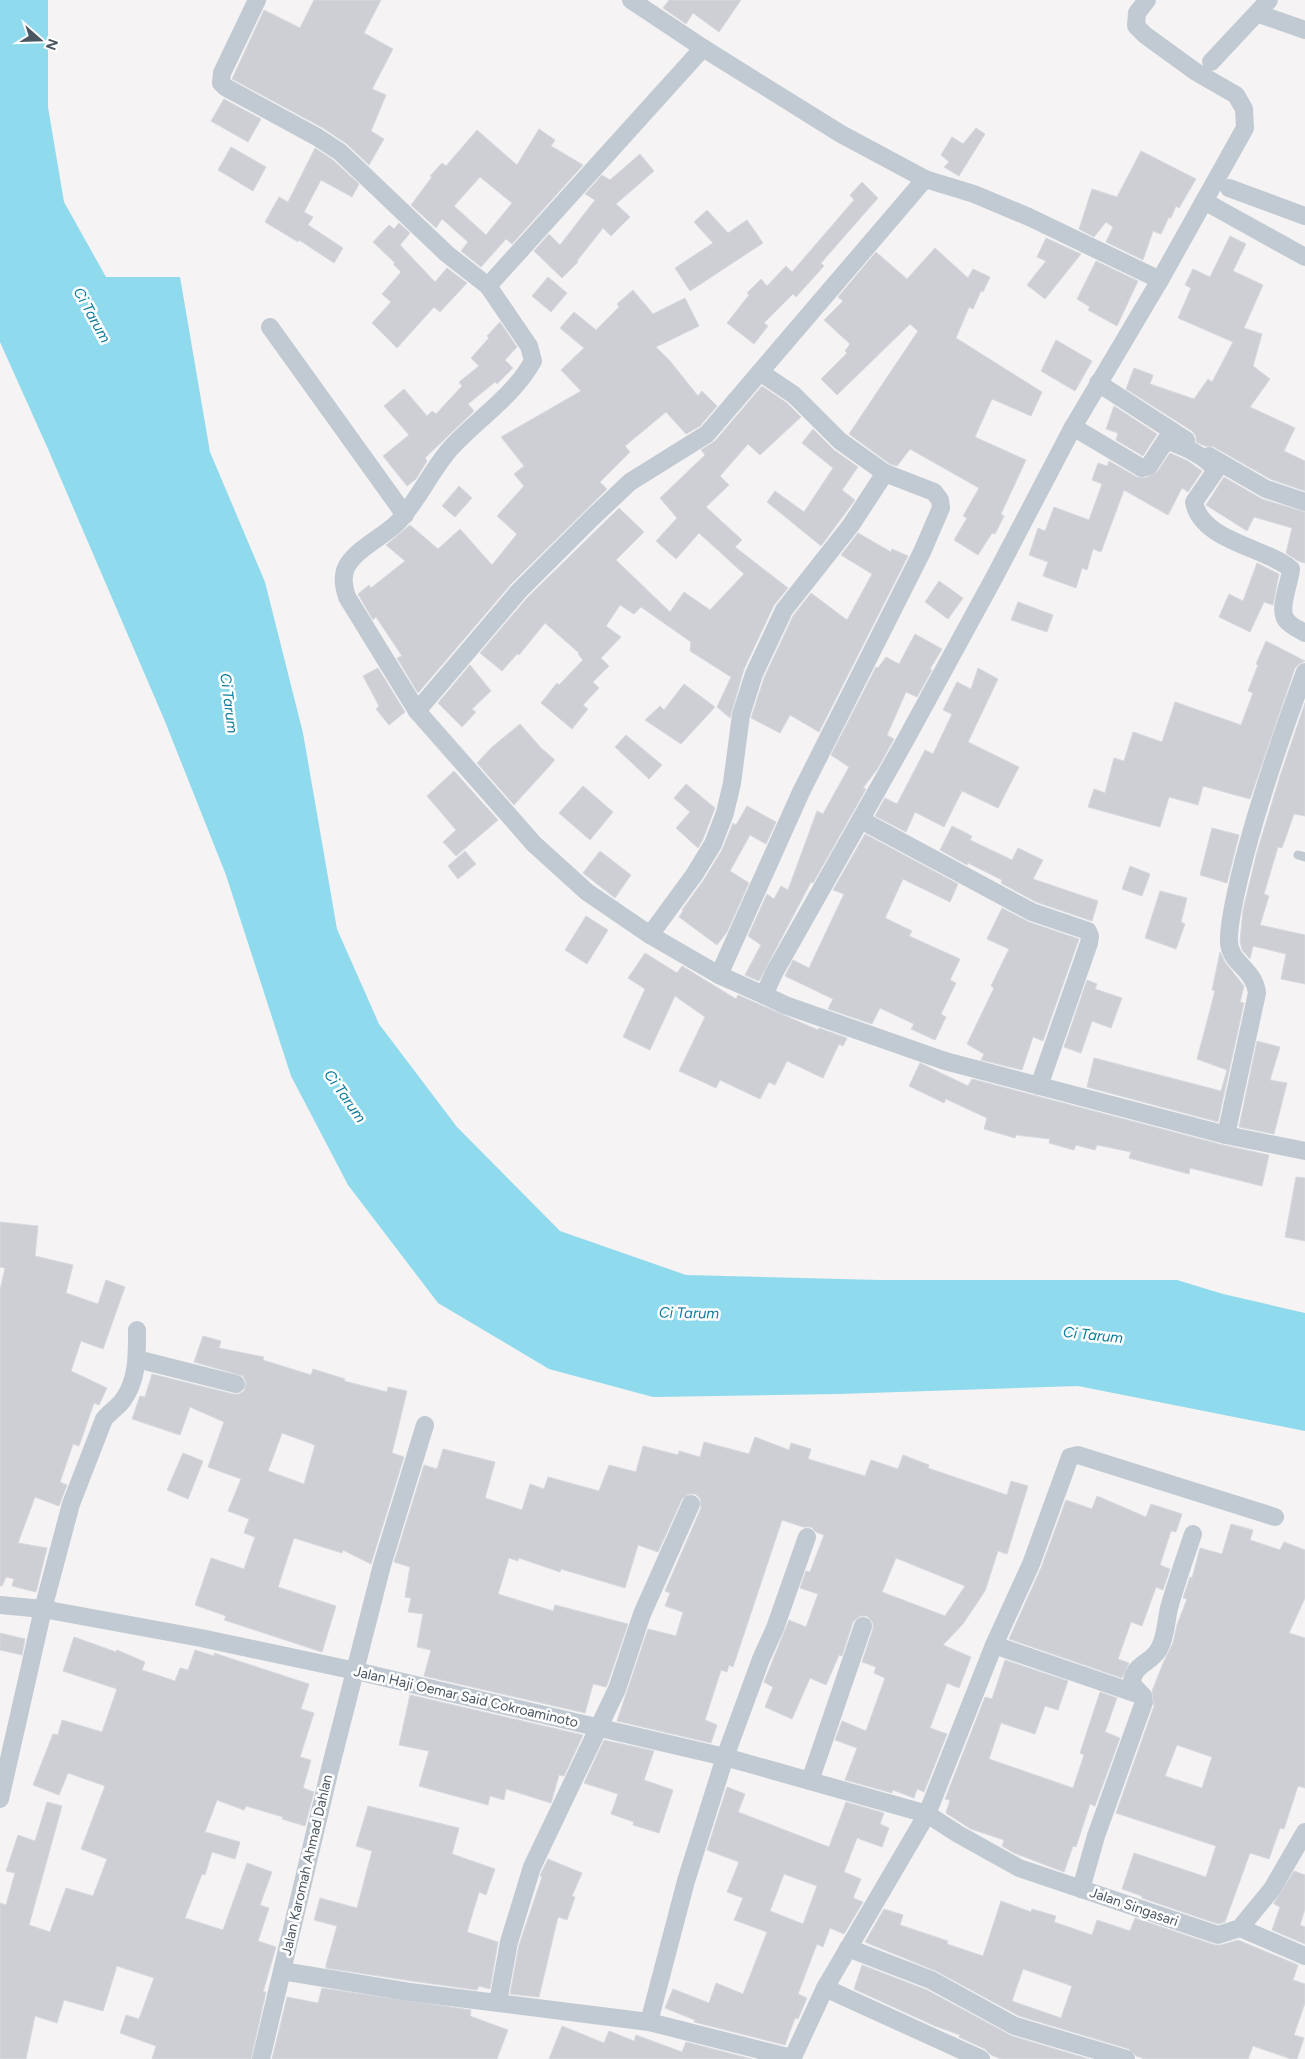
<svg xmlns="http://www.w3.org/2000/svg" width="1305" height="2059" font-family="Figtree,sans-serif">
  <rect width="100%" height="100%" fill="#f5f3f3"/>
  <!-- water -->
  <polygon fill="#90daee" points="0,0 48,0 48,107 64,202 106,277 180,277 210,452 265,582 303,733 337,929 379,1024 457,1127 560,1231 686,1275 880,1280 1177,1280 1223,1294 1305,1313 1305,1431 1078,1386 839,1394 653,1397 549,1369 438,1303 348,1185 291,1076 226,875 164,719 48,449 0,342"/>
  <!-- building -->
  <g fill="#cdcfd5" stroke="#d7d9de" fill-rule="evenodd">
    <polygon points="314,0 381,0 364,33 393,49 372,89 386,95 371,131 384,139 369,165 347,144 323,128 232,79 264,10 300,28"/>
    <polygon points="669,0 741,0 719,32 693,13 686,24 663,8"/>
    <polygon points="224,99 261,119 248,142 211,121"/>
    <polygon points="976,128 985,134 959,176 944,167 949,162 941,155 952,137 963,144"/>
    <path d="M539 129 555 140 551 146 583 165 512 244 506 239 481 267 461 251 468 242 442 219 436 228 411 205 432 177 430 176 442 163 446 166 477 130 517 165ZM480 177 512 203 486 235 454 206Z"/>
    <polygon points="231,147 266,167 253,191 218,170"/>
    <polygon points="315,148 333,160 359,184 352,197 321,180 304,212 313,217 308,225 343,248 334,263 299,240 298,242 265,222 279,197 288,202"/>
    <polygon points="1141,151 1196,179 1179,208 1176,206 1171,218 1169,217 1161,234 1153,231 1143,260 1106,242 1113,227 1106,222 1094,237 1079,229 1092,189 1117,197"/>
    <polygon points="640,154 654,171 616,204 630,217 611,236 603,228 577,261 578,262 562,278 534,251 549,234 560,245 595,200 585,194 602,175 610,180"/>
    <polygon points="862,182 878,198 821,263 824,266 796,297 793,294 764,323 768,326 754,344 727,323 749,295 747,293 761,279 767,286 786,266 792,272 854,200 850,195"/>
    <polygon points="707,210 728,233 747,220 763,243 690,291 675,268 713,243 694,222"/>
    <polygon points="399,223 410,233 400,245 435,282 447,268 467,283 440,312 434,307 397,348 372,323 391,302 382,294 401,272 393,264 395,263 373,242 389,225 394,229"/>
    <polygon points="1230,236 1246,244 1233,271 1263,285 1244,328 1262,334 1253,366 1270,379 1250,407 1295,428 1284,451 1305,461 1305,491 1270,479 1214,447 1205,446 1196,442 1196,436 1192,431 1126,389 1134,368 1153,375 1150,384 1194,399 1208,379 1212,382 1233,342 1178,318 1191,288 1185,285 1193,269 1210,277"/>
    <polygon points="1046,238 1081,254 1045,299 1027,285 1046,261 1037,257"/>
    <polygon points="935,248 968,278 973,269 990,277 983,292 981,291 973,309 969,307 956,338 1042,392 1031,416 992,399 975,437 1026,460 1001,514 1004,516 995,534 992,533 978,555 954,540 967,518 963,516 979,488 910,449 897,466 890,464 849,434 918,331 910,324 837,395 821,379 847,353 845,351 850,344 824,320 843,301 838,297 876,252 907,279"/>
    <polygon points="1096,261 1138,281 1117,326 1088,310 1090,307 1077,299"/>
    <polygon points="548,277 567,293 551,312 532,296"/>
    <polygon points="633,290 653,314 685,298 699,326 656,347 670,361 698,396 702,391 717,406 700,426 686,434 666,412 625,446 630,452 600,482 607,489 511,584 418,693 397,658 402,656 376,617 373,620 358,594 369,585 371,588 405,561 386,545 410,525 438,549 460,529 492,565 517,534 497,516 524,486 514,474 524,466 501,437 581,391 561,370 584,348 560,328 574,312 596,330 619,307 617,304"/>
    <polygon points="500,322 517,347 505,360 513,368 497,384 495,382 468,404 474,411 425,458 427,461 416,479 407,486 383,456 409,435 384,406 404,389 427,416 432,411 436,414 462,386 459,382 479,366 471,358 489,338 487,336"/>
    <polygon points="1056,340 1092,361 1075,391 1041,371"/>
    <polygon points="762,386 787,403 801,417 760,455 748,444 720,476 729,485 706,507 742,540 735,547 788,588 774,605 744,669 730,718 717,707 731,677 690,651 691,642 641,607 634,614 620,605 606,626 621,637 601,658 609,666 593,682 599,688 583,705 588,709 572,729 541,703 557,683 559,685 583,660 578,654 579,653 545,623 519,655 517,654 502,671 480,653 527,598 619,508 644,532 616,560 670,612 684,592 710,610 744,574 699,533 676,559 656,541 677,518 660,498 705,455 701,450 715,441"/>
    <polygon points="1114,406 1157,434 1143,456 1116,440 1118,433 1106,429"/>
    <polygon points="813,429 834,450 858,467 842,490 855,500 821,546 767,502 775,491 804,512 833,468 802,443"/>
    <polygon points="1170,453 1188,461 1202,471 1188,492 1182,488 1168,515 1124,490 1101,552 1093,549 1087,570 1082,568 1076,588 1043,576 1048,562 1029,555 1038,528 1045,531 1054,507 1089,520 1102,484 1092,480 1098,463 1107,466 1109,461 1137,477 1145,478 1157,472"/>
    <polygon points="1224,477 1262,499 1305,512 1305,563 1298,561 1286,553 1292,528 1254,517 1247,531 1206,505"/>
    <polygon points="459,486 472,498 455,517 442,506"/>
    <polygon points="858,533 891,552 892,549 908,556 819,732 790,715 780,733 751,718 764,678 793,616 811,593 847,620 872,574 841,555"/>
    <polygon points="1257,563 1279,574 1273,605 1264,602 1250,632 1219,617 1229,594 1243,601"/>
    <polygon points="939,581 963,598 948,619 925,602"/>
    <polygon points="1018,602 1053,615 1047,632 1011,620"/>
    <polygon points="915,634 942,649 930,669 932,670 917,697 906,692 887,735 894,739 878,768 863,788 866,789 813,883 811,882 759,981 745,975 761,945 748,936 767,894 774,899 781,886 788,890 817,811 823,814 849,767 831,755 876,667 878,668 886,657 899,664"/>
    <polygon points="1266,641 1305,661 1299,664 1295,668 1250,799 1203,786 1198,805 1169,797 1160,827 1088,807 1094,789 1105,793 1114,758 1124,761 1133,732 1162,742 1175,702 1241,725 1253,693 1248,691 1258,665 1256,664"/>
    <polygon points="470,665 491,691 472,709 476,712 462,727 438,703"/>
    <polygon points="378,668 405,712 389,725 376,709 379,706 363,676"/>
    <polygon points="978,668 998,679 968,742 1019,767 998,808 962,791 944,827 915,812 906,832 875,816 885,798 897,804 925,750 933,754 952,714 943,710 957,682 971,689"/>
    <polygon points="684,684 715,707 681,744 645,720 660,706 664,710"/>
    <polygon points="1305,703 1305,816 1294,814 1282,848 1278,847 1264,894 1269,896 1260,925 1305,935 1305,984 1281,979 1286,954 1253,946 1250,959 1242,950 1240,941 1243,910 1257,852 1280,776"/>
    <polygon points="520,724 541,748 555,760 514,805 477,763 492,747"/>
    <polygon points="626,735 662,765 649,779 615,747"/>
    <polygon points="454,771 498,820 456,856 443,842 456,830 427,796"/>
    <polygon points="686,784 715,808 703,839 698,848 676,828 690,812 674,798"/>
    <polygon points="583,786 613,812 590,840 559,813"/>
    <polygon points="747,806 776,822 766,844 750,835 730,871 749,883 727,932 717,945 679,917 683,911 682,910 703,881 722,850 733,823 736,825"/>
    <polygon points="952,826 972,836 970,840 1012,860 1018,848 1043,860 1033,879 1098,901 1092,921 1036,902 1001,883 1002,880 968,863 967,865 940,850"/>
    <polygon points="1212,828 1239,835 1227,883 1200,875"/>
    <polygon points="865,834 958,884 950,902 903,879 885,918 912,931 909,936 960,959 950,980 956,983 941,1014 946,1017 935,1040 911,1029 914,1024 880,1008 872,1024 828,1009 833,999 785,976 793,960 809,968 844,894 833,890"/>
    <polygon points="465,851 476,864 458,879 448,866"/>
    <polygon points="600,851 631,875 615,898 583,873"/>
    <polygon points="1130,866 1150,874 1142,896 1122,889"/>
    <polygon points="1160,891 1187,898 1181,922 1185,924 1176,949 1145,938"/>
    <polygon points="1002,908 1029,922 1079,939 1043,1041 1033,1037 1022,1070 981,1060 984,1054 967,1044 994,988 991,986 1009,949 987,939"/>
    <polygon points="586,916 608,930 587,964 565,950"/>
    <polygon points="1220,952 1225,962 1244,986 1240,1002 1244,1003 1218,1122 1087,1087 1094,1058 1221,1091 1227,1070 1197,1059 1215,991 1212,990"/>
    <polygon points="645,953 677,973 682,966 736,999 738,995 818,1030 819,1028 847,1038 843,1046 839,1044 823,1078 787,1061 775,1085 769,1082 760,1099 720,1080 716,1088 679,1071 705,1017 675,996 650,1050 623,1037 645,989 628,978"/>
    <polygon points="1087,980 1097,984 1095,989 1122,998 1111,1028 1092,1021 1081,1053 1064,1047"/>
    <polygon points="1257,1041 1280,1047 1270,1080 1287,1083 1274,1134 1239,1127"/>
    <polygon points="920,1063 968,1086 972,1079 1223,1145 1269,1155 1262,1186 1190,1168 1189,1174 1129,1158 1131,1152 1097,1145 1095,1150 1076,1145 1074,1150 1049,1143 1050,1139 1016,1135 1015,1138 984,1129 987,1118 946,1099 944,1103 909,1086"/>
    <polygon points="1296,1177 1305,1178 1305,1241 1285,1237"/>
    <polygon points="0,1222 38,1226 35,1256 73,1265 66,1293 98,1304 106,1280 125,1287 103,1349 81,1341 71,1371 107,1388 99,1405 94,1403 79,1446 73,1444 60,1482 67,1485 59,1506 35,1497 18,1543 47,1548 36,1592 12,1586 14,1579 6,1577 2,1586 0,1586 0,1290 5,1268 0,1267"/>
    <path d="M203 1336 221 1341 219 1348 264 1357 263 1360 311 1375 313 1369 345 1379 344 1381 387 1392 388 1387 407 1391 392 1453 404 1457 371 1564 343 1550 342 1553 294 1538 278 1587 336 1606 322 1652 224 1620 226 1616 195 1605 211 1558 244 1569 255 1537 244 1533 249 1519 228 1511 241 1479 208 1467 224 1422 190 1407 180 1435 132 1419 140 1396 145 1397 152 1374 233 1394H239L244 1391 246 1382 243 1376 194 1362ZM282 1433 315 1445 304 1484 268 1471Z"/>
    <path d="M755 1437 789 1450 791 1443 811 1449 808 1459 865 1476 871 1460 898 1469 903 1455 929 1465 928 1468 1007 1495 1011 1481 1028 1486 1007 1554 998 1551 985 1591 963 1624 943 1645 971 1657 959 1688 947 1683 930 1728 947 1734 924 1792 917 1789 914 1798 893 1790 892 1793 845 1780 857 1748 835 1740 842 1721 866 1731 885 1678 874 1673 876 1667 862 1662 873 1629V1623L867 1616H860L853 1622 842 1656 839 1655 826 1685 810 1678 792 1719 765 1707 773 1687 764 1682 789 1620 806 1627 818 1594 800 1588 806 1571 810 1572 824 1535 816 1532 811 1527H803L782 1520 733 1667 729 1665 727 1672 721 1670 705 1720 717 1725 711 1743 617 1721 648 1629 676 1636 683 1612 665 1606 670 1593 665 1591 701 1508 700 1498 695 1494H689L682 1499 658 1552 638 1545 625 1588 561 1569 560 1572 519 1558 518 1561 509 1558 498 1594 553 1611 555 1605 628 1624 607 1685 606 1687 593 1684 585 1713 424 1676 431 1650 417 1647 423 1614 408 1612 411 1598 405 1597 410 1567 394 1562 424 1465 437 1469 443 1449 495 1462 485 1498 522 1510 530 1484 544 1489 548 1477 599 1491 609 1465 636 1472 643 1446 678 1455 679 1451 700 1457 704 1442 749 1454ZM896 1558 965 1586 945 1616 882 1592Z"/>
    <polygon points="183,1453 203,1461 188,1499 167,1490"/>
    <polygon points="1097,1496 1146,1517 1151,1504 1182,1514 1176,1532 1171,1531 1160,1565 1170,1569 1163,1590 1156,1587 1142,1626 1131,1622 1118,1659 1129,1663 1122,1678 1009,1639 1041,1568 1066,1500 1092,1509"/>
    <path d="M1231 1524 1253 1530 1250 1540 1280 1550 1284 1542 1305 1550V1598L1289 1633 1305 1638V1788L1298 1786 1284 1829 1280 1828 1269 1859 1250 1853 1225 1922 1218 1924 1142 1898V1896L1122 1889 1134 1853 1206 1877 1216 1846 1116 1813 1154 1706 1152 1691 1164 1661 1173 1643 1177 1625 1187 1599 1183 1598 1190 1577 1192 1578 1200 1548 1222 1554ZM1177 1745 1212 1757 1202 1788 1165 1776Z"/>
    <polygon points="0,1633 25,1639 22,1655 0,1650"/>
    <polygon points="74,1637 116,1652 117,1650 145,1662 142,1670 175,1681 180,1668 188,1670 195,1650 214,1656 214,1653 309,1684 301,1709 314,1713 300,1757 311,1760 303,1788 314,1792 305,1826 282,1819 283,1817 246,1806 244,1810 217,1800 205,1832 240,1842 235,1859 212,1852 205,1875 202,1874 185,1918 223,1930 247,1863 272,1872 260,1905 269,1908 258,1941 276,1947 263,1992 266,1992 251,2059 152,2059 156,2046 120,2033 126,2015 139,2019 154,1978 117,1966 103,2011 64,2000 57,2023 35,2016 26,2059 0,2059 0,1903 6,1905 15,1873 6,1871 18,1835 35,1841 47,1802 62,1806 29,1925 50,1932 66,1888 93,1896 107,1859 81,1849 105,1786 68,1773 59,1795 33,1785 53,1734 58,1735 62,1720 102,1732 117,1689 63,1671"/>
    <polygon points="1005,1660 1068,1681 1058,1710 1045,1706 1035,1734 1001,1723 989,1759 1073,1788 1084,1755 1080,1753 1100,1692 1117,1698 1105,1732 1120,1738 1095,1806 1090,1804 1076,1847 1073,1846 1064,1872 1014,1853 1002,1846 1004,1840 971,1829 946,1813 950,1800 945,1799 985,1697 992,1699"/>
    <polygon points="410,1695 419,1697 583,1735 564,1776 559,1775 551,1803 506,1789 504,1800 490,1796 488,1805 419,1786 429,1751 399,1745"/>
    <polygon points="604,1740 654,1751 644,1780 673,1790 659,1833 633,1825 634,1822 611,1814 618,1794 584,1783"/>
    <path d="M727 1787 745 1794 738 1812 829 1847 846 1802 884 1813 880 1824 889 1828 882 1847 857 1838 844 1872 861 1879 853 1898 863 1902 844 1934 830 1928 823 1947 817 1944 798 1994 807 1998 798 2019 795 2018 785 2045 694 2022 695 2020 665 2008 673 1989 709 2003 716 1983 743 1994 767 1932 734 1920 743 1898 727 1892 739 1862 707 1850ZM784 1874 817 1886 803 1924 770 1911Z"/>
    <polygon points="368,1806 459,1828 452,1854 495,1869 486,1895 479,1892 467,1932 498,1942 490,1989 479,1986 477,1990 412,1981 326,1968 326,1965 337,1926 314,1920 320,1898 357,1908 372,1851 356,1846"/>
    <polygon points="548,1859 582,1873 572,1896 575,1897 567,1920 558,1917 539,1997 510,1994 519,1945 542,1877 540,1876 542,1871"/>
    <polygon points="1294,1871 1305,1875 1305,1909 1300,1925 1305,1927 1305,1944 1272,1930 1280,1907 1274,1904 1274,1903"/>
    <path d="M1001 1901 1031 1912 1032 1909 1056 1916 1054 1922 1092 1935 1097 1920 1130 1931 1135 1918 1215 1945H1221L1238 1940 1298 1965 1293 1980 1305 1984V2003L1294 2035 1304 2038 1297 2059H1291L1253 2046 1248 2059H1145L1136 2056 1129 2049 1019 2016 936 1971 865 1942 884 1909 903 1915 900 1925 948 1941 947 1944 983 1956ZM1023 1969 1072 1986 1061 2018 1012 2001Z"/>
    <polygon points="862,1965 927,1990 1012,2036 1089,2059 1001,2059 991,2055 985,2049 959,2037 960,2035 935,2026 854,1989"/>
    <polygon points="322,1988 471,2010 470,2016 508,2030 497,2059 272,2059 287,1997 318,2003"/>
    <polygon points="562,2026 604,2043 609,2031 634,2041 636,2035 682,2052 686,2042 752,2059 549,2059"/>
  </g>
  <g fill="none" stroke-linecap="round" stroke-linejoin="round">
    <!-- lane -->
    <polyline stroke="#c1cad2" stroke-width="9" points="1298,855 1305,857"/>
    <!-- street -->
    <g stroke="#c1cad2" stroke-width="18">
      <path d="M257 0 222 73 221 83 225 87 317 137 340 152 447 254 488 286 529 346 533 361C513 397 477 419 450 449 430 472 418 501 397 523 383 537 354 550 346 568 342 577 344 588 347 597L417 711 534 844 587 892 650 935 719 975 764 995"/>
      <polyline points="631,0 703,48 841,134 925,179 974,194 1029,217 1160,280"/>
      <polyline points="1147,0 1137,13 1136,26 1145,35 1196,72 1236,95 1244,109 1245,128 1160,280 1073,427 995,576 905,741 774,973 764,995 785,1005 945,1061 1226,1135 1305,1151"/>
      <polyline points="1259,14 1305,30"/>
      <polyline points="1211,62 1269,0"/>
      <polyline points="1229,188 1305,216"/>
      <polyline points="1204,201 1305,257"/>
      <polyline points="488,286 703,48"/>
      <polyline points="270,327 405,515"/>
      <polyline points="1098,383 1186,440"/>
      <path d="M1073 427 1142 468 1149 466 1166 440C1184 447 1203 454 1216 470L1194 502C1201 541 1265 547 1291 569 1290 584 1276 612 1288 622 1293 627 1300 630 1305 633"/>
      <polyline points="1209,456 1266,489 1305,502"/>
      <polyline points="417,711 519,591 591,519 630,482 707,434 925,179"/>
      <polyline points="861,820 1032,912 1088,931 1090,936 1089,943 1039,1086"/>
      <polyline points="650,935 694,875 713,844 725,813 732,783 741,715 754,674 784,610 851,525 885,473"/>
      <polyline points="719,975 801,792 922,552 941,508 940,500 934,492 885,473 840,441 794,395 760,372"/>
      <path d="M1226 1135 1257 993C1254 968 1230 964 1229 942 1228 924 1236 893 1240 875 1257 805 1280 739 1305 672"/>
      <polyline points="137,1359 236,1384"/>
      <polyline points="0,1605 43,1609 201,1638 356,1671 725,1757 927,1814 958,1834 1019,1868 1218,1935 1240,1928 1272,1889 1305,1832"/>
      <polyline points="994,1645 1143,1696"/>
      <polyline points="810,1781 863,1626"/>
      <path d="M0 1799 43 1609 71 1504 104 1419C110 1412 119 1406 123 1400 138 1379 137 1355 137 1330"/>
      <path d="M1081 1889 1096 1836 1144 1702 1143 1696 1132 1684C1132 1664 1151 1664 1159 1649 1166 1637 1166 1621 1169 1608 1176 1583 1185 1558 1193 1534"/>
      <polyline points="1240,1928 1305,1956"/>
      <polyline points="848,1948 931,1980 1015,2026 1126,2059"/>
      <polyline points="282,1971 410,1992 649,2022 792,2058"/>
      <polyline points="825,1988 981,2059"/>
      <polyline points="498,2002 509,1942 532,1867 617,1689 642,1614 691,1504"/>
      <polyline points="649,2022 686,1881 725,1757 761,1659 775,1628 807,1537"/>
      <polyline points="261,2059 330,1769 382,1565 425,1425"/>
      <polyline points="792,2059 825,1988 927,1814 994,1645 1031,1564 1070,1457 1078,1455 1275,1517"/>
    </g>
  </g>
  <g text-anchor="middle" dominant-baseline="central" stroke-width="5" stroke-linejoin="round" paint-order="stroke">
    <!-- street labels -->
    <g font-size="14" fill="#4a5661" stroke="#fff">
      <text transform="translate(466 1697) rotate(13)">Jalan Haji Oemar Said Cokroaminoto</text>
      <text transform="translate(307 1865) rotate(-77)">Jalan Karomah Ahmad Dahlan</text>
      <text transform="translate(1134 1907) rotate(19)">Jalan Singasari</text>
    </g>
    <!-- water labels -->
    <g font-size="15" font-style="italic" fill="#0c7c9b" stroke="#fff">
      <text transform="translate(92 315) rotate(61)">Ci Tarum</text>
      <text transform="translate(229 703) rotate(83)">Ci Tarum</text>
      <text transform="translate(345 1096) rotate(55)">Ci Tarum</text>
      <text transform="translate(689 1313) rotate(1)">Ci Tarum</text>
      <text transform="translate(1093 1335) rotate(6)">Ci Tarum</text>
    </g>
  </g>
  <!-- north arrow -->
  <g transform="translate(40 40) rotate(110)" stroke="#ffffff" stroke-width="4" paint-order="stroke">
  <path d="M0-4L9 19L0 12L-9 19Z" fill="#4a5661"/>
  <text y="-8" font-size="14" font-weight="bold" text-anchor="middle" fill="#4a5661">N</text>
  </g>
</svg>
